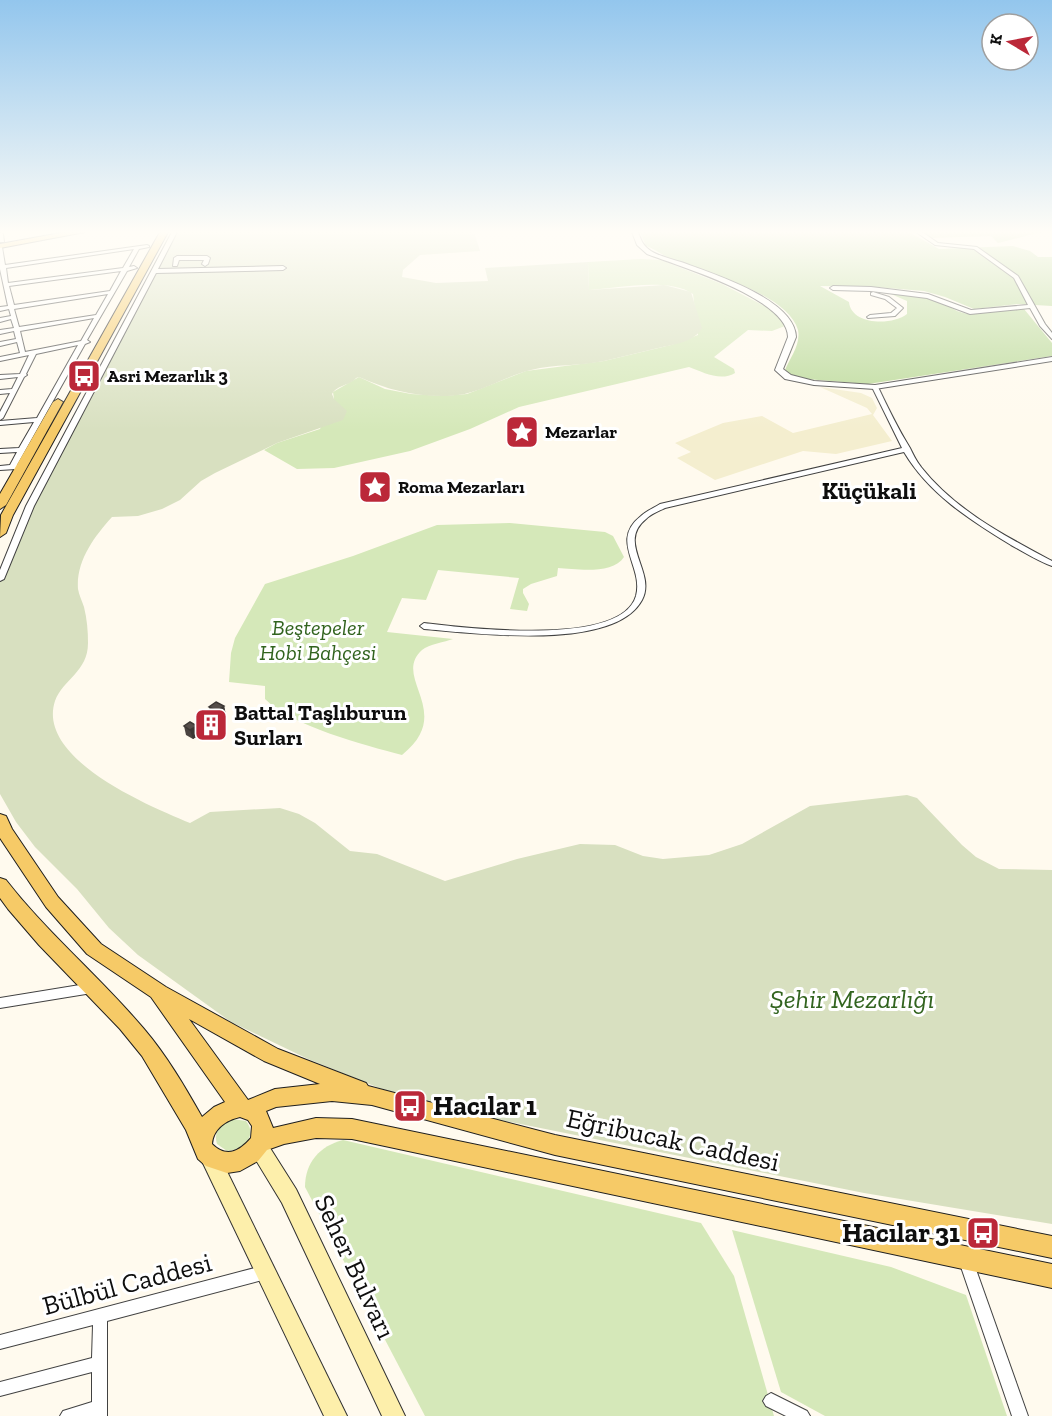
<svg xmlns="http://www.w3.org/2000/svg" width="1052" height="1416" font-family="'Zilla Slab',serif">
  <rect width="100%" height="100%" fill="#fffaee"/>
  <!-- farmland -->
  <polygon fill="#f4eecf" points="820,387 861,393 872,398 877,408 873,415 892,441 836,454 803,451 715,480 677,458 691,452 675,443 723,423 762,416 793,433 872,414 867,408"/>
  <!-- green -->
  <g fill="#d5e8b9">
    <path d="M641 259 661 260 722 284 778 313 785 326 772 331 748 330 714 357 734 369 735 373C720 382 703 372 689 367L519 407 470 429 410 451 334 468 297 469 264 450 277 443 320 429 334 399 333 392 359 377 385 389 411 394 443 396 467 394 526 371 604 361 671 345 698 335 693 294C669 277 617 288 589 290L588 262Z"/>
    <path d="M510 523 605 532 613 536 624 557C613 575 576 569 558 568L557 576 531 584 523 589V593L529 604 527 611 510 609 519 578 438 570 426 600 402 598 387 632 453 639C445 642 429 644 422 650 391 678 456 712 402 755 364 745 292 726 265 699V686L229 682 231 653 235 638 265 584 353 556 437 525Z"/>
    <path d="M233 1119 246 1121C258 1136 243 1150 227 1151L217 1144C213 1131 221 1124 233 1119Z"/>
    <path d="M343 1140 701 1223 734 1276 774 1416H425L305 1187C305 1162 320 1146 343 1140Z"/>
    <polygon points="732,1230 891,1267 966,1295 1007,1416 825,1416 781,1392"/>
  </g>
  <!-- forest -->
  <g fill="#bad998">
    <path d="M640 232H909L939 249 1013 246 1030 251 1038 257H1052V306L1018 304 974 309 945 297 924 291 875 287 820 286 849 302C851 325 892 326 907 314V301L891 294 918 295 941 302 957 311 967 314 1024 309 1052 343V356L868 384 806 379 790 375 785 370C790 358 801 344 798 330 787 292 704 273 671 259 662 255 655 249 646 246Z"/>
    <polygon points="921,232 1041,232 998,243 991,236 930,238"/>
  </g>
  <!-- cemetery -->
  <path fill="#d8e0c0" d="M178 232H474L480 251 420 255 403 270 402 277 436 283 488 281 485 268 588 262 589 290 664 285 691 292 702 328C695 342 672 345 658 348 640 352 622 357 604 361 580 366 555 364 531 370 502 377 479 395 448 396 416 397 388 390 359 377L356 378C350 386 338 384 332 394L334 399 347 411 343 420 277 443 215 473 201 481 180 500 162 509 138 516 112 517C94 537 76 561 78 589 79 595 82 601 84 607 87 619 88 631 88 643 88 672 63 679 55 701 36 759 149 806 190 823L210 812 280 808 299 814 315 823 350 851 377 854 445 881 517 859 580 844 615 845 643 856 663 859 709 855 742 844 810 806 907 795 917 798 962 845 976 857 999 869 1052 870V1224L864 1193 416 1103 308 1059 231 1022 138 955 109 928 77 889 35 847 16 822 0 794V580L20 530Z"/>
  <g fill="none" stroke-linecap="round" stroke-linejoin="round">
    <!-- minor casing -->
    <g stroke="#414141" stroke-width="2">
      <g id="minor">
        <polygon points="172,232 177,232 158,269 283,266 286,268 283,270 156,273 34,506 4,579 0,581 0,570 26,506"/>
        <polygon points="916,232 922,232 938,243 977,247 1018,276 1045,324 1052,333 1052,339 1040,326 1030,308 970,314 927,298 871,291 833,290 830,288 833,286 871,287 928,294 971,310 1028,305 1014,278 974,249 935,245"/>
        <path d="M147 245 149 246V247L139 249 129 267 134 266 137 268 127 271 87 340 90 342 85 344 17 465 19 467 16 469 0 470V466L10 465 17 452 0 453V449L19 448 34 422 0 425V421L37 418 78 345 36 354 26 374 27 375 24 377 3 418 0 420V412L10 393 0 394V390L12 389 18 377 0 379V375L20 374 29 355 0 361V357L20 353 17 342 0 346V342L16 339 14 331 0 334V330L14 328 11 319 0 322V318L11 316 9 309 0 311V307L8 306 0 269V246L2 247 5 265ZM134 249 123 268 8 283 6 268ZM121 271 110 291 14 305 9 286ZM108 294 96 315 19 327 14 309ZM94 318 81 341 25 352 20 331Z"/>
        <polygon points="177,256 207,256 210,258 208,264 205,266 202,264 204,260 179,260 177,266 173,266 174,258"/>
        <polygon points="873,292 889,297 903,308 895,316 868,318 867,317 870,315 891,313 897,308 885,299 871,295 871,293"/>
        <path d="M875 385 878 387C888 408 898 429 910 448 913 454 916 461 921 467 955 510 1005 536 1052 561V566C1038 561 1024 552 1011 545 970 520 929 494 904 452L665 508C659 511 651 514 646 519 616 543 657 572 642 600 614 652 474 633 424 629L420 626 424 623C465 628 621 647 636 596 644 566 609 541 641 516 646 511 654 508 660 504L902 448 872 387Z"/>
        <polygon points="92,983 96,985 98,988 96,991 92,993 0,1008 0,998"/>
        <polygon points="966,1254 971,1256 973,1261 1028,1416 1012,1416 959,1261 961,1256"/>
        <polygon points="266,1265 271,1267 273,1272 271,1277 266,1279 107,1321 107,1416 60,1416 63,1411 92,1402 92,1372 0,1396 0,1382 92,1358 93,1325 0,1349 0,1335"/>
        <polygon points="771,1393 807,1411 810,1416 786,1416 766,1406 763,1401 766,1396"/>
      </g>
    </g>
    <!-- tertiary casing -->
    <g stroke="#414141" stroke-width="2">
      <g id="tertiary">
        <polygon points="0,232 3,234 4,242 0,242"/>
        <path d="M632 232H638C641 240 643 246 651 251 659 256 671 259 681 262 711 273 795 299 796 337L783 369 791 375 814 381 875 385 1052 357V361L875 389 814 385 785 379 775 370 788 337C788 298 678 266 647 254L637 245Z"/>
      </g>
    </g>
    <!-- secondary casing -->
    <g stroke="#303030" stroke-width="2">
      <g id="secondary">
        <polygon points="258,1137 265,1140 296,1189 405,1416 382,1416 282,1203 251,1152 248,1146 251,1140"/>
        <polygon points="210,1148 217,1151 347,1416 324,1416 200,1157 203,1151"/>
      </g>
    </g>
    <!-- primary casing -->
    <g stroke="#1f1f1f" stroke-width="2">
      <g id="primary">
        <polygon points="66,232 85,232 0,248 0,244"/>
        <polygon points="160,232 168,232 13,515 6,533 0,537 1,515"/>
        <polygon points="58,399 63,402 6,505 0,509 0,494 53,402"/>
        <path d="M0 814 6 816 12 829 58 897 101 944 166 987 278 1049 366 1083 368 1086 555 1135 1052 1236V1258L555 1155 372 1105 332 1101 276 1107 266 1111 273 1128 316 1118 352 1119 1052 1264V1288L352 1139 316 1138 284 1144 267 1150 258 1161 240 1171 227 1173 206 1166 198 1159 186 1130 142 1056 120 1029 39 945 8 909 0 898V878L6 880C48 934 100 977 144 1029 167 1056 185 1087 202 1117L214 1107 225 1102 151 997 87 954 46 907 0 838ZM189 1019 264 1061 320 1084 275 1089 248 1100ZM240 1117 248 1120 252 1126 251 1138C239 1152 226 1158 212 1144 213 1129 226 1120 240 1117Z"/>
      </g>
    </g>
    <!-- minor -->
    <use href="#minor" fill="#fff" fill-rule="evenodd"/>
    <!-- tertiary -->
    <use href="#tertiary" fill="#fff" fill-rule="evenodd"/>
    <!-- secondary -->
    <use href="#secondary" fill="#fdefab" fill-rule="evenodd"/>
    <!-- primary -->
    <use href="#primary" fill="#f6ca67" fill-rule="evenodd"/>
  </g>
  <!-- wall -->
  <g fill="#4a4340">
    <polygon points="224,706 226,715 219,720 211,716 209,707"/>
    <polygon points="184,726 199,735 193,739 186,735"/>
  </g>
  <!-- shaded-wall -->
  <g fill="#3c3734">
    <polygon points="224,706 226,715 219,720 217,711"/>
    <polygon points="197,726 199,735 193,739 190,730"/>
  </g>
  <!-- building -->
  <g fill="#564e4a" stroke="#3c3734" stroke-width="1.5">
    <polygon points="216,702 224,706 217,711 209,707"/>
    <polygon points="190,722 197,726 190,730 184,726"/>
  </g>
  <!-- sky -->
  <linearGradient id="sky" x2="0" y2="1"><stop stop-color="#93c6ed"/><stop offset="0.54" stop-color="#fffdf7"/><stop offset="1" stop-color="#fffdf7" stop-opacity="0"/></linearGradient>
  <rect width="1052" height="430" fill="url(#sky)"/>
  <!-- icons -->
  <defs>
    <g id="bus-square" transform="scale(1.725)"><rect x="-9" y="-9" width="18" height="18" rx="4" fill="#bb2839" stroke="#fff"/><path d="M-5-6H5V4H4V6H2V4H-2V6H-4V4H-5ZM-3.5-4V0h7V-4ZM-3.5 1.2v1.5H-2V1.2ZM2 1.2v1.5H3.5V1.2Z" fill="#fff"/></g>
    <g id="sight-square" transform="scale(1.725)"><rect x="-9" y="-9" width="18" height="18" rx="4" fill="#bb2839" stroke="#fff"/><path d="M0-6L1.8-2.2L6-1.7L2.9 1.2L3.7 5.4L0 3.3L-3.7 5.4L-2.9 1.2L-6-1.7L-1.8-2.2Z" fill="#fff"/></g>
    <g id="building-square" transform="scale(1.725)"><rect x="-9" y="-9" width="18" height="18" rx="4" fill="#bb2839" stroke="#fff"/><path d="M-4-6H4V6H1V3H-1V6H-4ZM-2.5-4.3h1.7v1.8h-1.7ZM.8-4.3h1.7v1.8H.8ZM-2.5-1h1.7V.8h-1.7ZM.8-1h1.7V.8H.8Z" fill="#fff"/></g>
  </defs>
  <g fill-rule="evenodd">
    <use href="#bus-square" x="84" y="376"/>
    <use href="#sight-square" x="522" y="432"/>
    <use href="#sight-square" x="375" y="487"/>
    <use href="#building-square" x="211" y="725"/>
    <use href="#bus-square" x="410" y="1106"/>
    <use href="#bus-square" x="983" y="1233"/>
  </g>
  <g text-anchor="middle" dominant-baseline="central" stroke-width="6" stroke-linejoin="round" paint-order="stroke">
    <!-- far-poi labels -->
    <g font-size="18" font-weight="bold" fill="#0e0e0e" stroke="#fff" text-anchor="start">
      <text x="107" y="376">Asri Mezarlık 3</text>
      <text x="545" y="432">Mezarlar</text>
      <text x="398" y="487">Roma Mezarları</text>
    </g>
    <!-- park labels -->
    <g font-size="22" font-style="italic" fill="#32641f" stroke="#fff">
      <text x="318" y="627">Beştepeler<tspan x="318" dy="25">Hobi Bahçesi</tspan></text>
    </g>
    <!-- poi labels -->
    <g font-size="22" font-weight="bold" fill="#0e0e0e" stroke="#fff" text-anchor="start">
      <text x="234" y="712">Battal Taşlıburun<tspan x="234" dy="25">Surları</tspan></text>
    </g>
    <!-- far-district labels -->
    <g font-size="24" font-weight="bold" fill="#0e0e0e" stroke="#fff">
      <text x="869" y="490">Küçükali</text>
    </g>
    <!-- near-park labels -->
    <g font-size="27" font-style="italic" fill="#32641f" stroke="#fff">
      <text x="852" y="999">Şehir Mezarlığı</text>
    </g>
    <!-- near-poi labels -->
    <g font-size="27" font-weight="bold" fill="#0e0e0e" stroke="#fff" text-anchor="start">
      <text x="433" y="1106">Hacılar 1</text>
      <text x="960" y="1233" text-anchor="end">Hacılar 31</text>
    </g>
    <!-- near-street labels -->
    <g font-size="27" fill="#0e0e0e" stroke="#fff">
      <text transform="translate(673 1140) rotate(12)">Eğribucak Caddesi</text>
      <text transform="translate(355 1267) rotate(65)">Seher Bulvarı</text>
      <text transform="translate(127 1284) rotate(-15)">Bülbül Caddesi</text>
    </g>
  </g>
  <!-- north arrow -->
  <g transform="translate(1010 42) rotate(280)"><circle r="28" fill="#ffffff" stroke="#9f9f9f" stroke-width="1.5"/>
  <path d="M0-4.5L10 22L0 15L-10 22Z" fill="#bb2839"/>
  <text y="-9" font-size="16" font-weight="bold" text-anchor="middle" fill="#0e0e0e">K</text>
  </g>
</svg>
